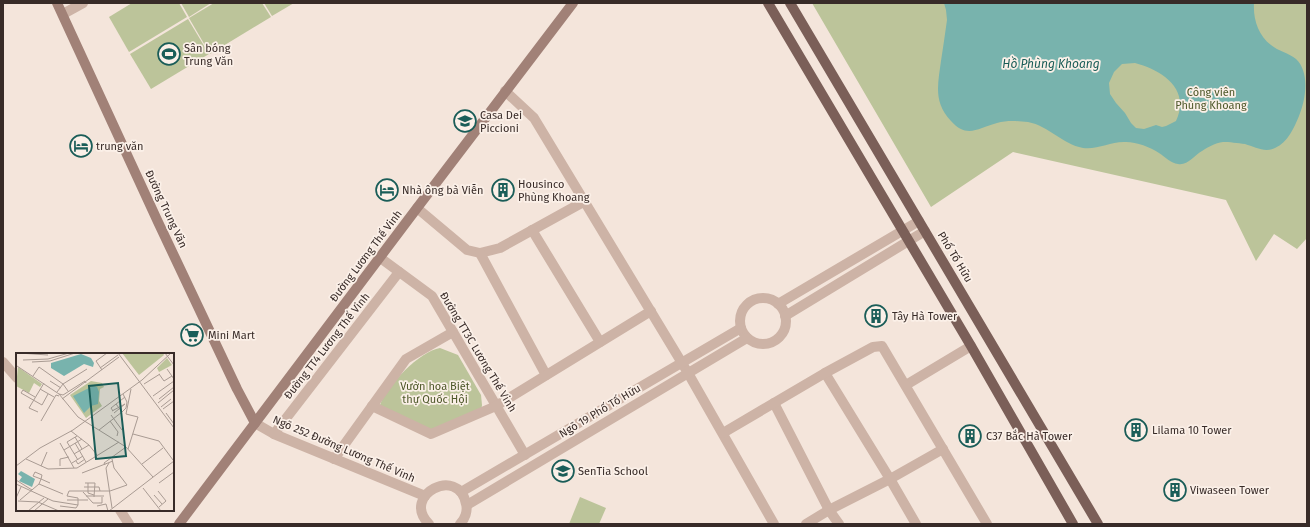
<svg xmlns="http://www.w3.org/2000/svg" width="1310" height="527" font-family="'Fira Sans',sans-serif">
  <rect width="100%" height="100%" fill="#f4e5db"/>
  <!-- green -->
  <g fill="#bcc49a">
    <polygon points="132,3 179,3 187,17 129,52 109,17"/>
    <polygon points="181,3 211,3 189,17"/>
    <polygon points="214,3 262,3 271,17 210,54 189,18"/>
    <polygon points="264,3 294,3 272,16"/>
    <polygon points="812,3 1307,3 1307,238 1297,249 1274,234 1256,261 1226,200 1013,152 931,207"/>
    <polygon points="188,19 209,54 151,89 130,54"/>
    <path d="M440 348 458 355 481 395 482 405 481 412 431 434 380 405C386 386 420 351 440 348Z"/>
    <polygon points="580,497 606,508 599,524 569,524"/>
  </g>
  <!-- water -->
  <path fill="#78b3ad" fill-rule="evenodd" d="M944 3H1254C1253 19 1258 35 1271 45 1278 51 1289 53 1296 59 1310 72 1306 99 1299 116 1294 128 1288 142 1275 148 1265 153 1255 147 1245 144 1238 143 1229 142 1223 142 1215 143 1208 147 1202 151 1195 155 1187 166 1178 164 1171 163 1165 157 1159 153 1150 147 1137 142 1126 142 1111 141 1098 150 1083 148 1062 144 1049 126 1028 122 1018 121 1007 120 997 123 978 128 967 139 951 121 933 102 938 84 941 61 943 48 945 34 947 20L946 10ZM1135 63C1162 70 1191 89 1176 121L1166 126 1162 127 1156 125 1144 129 1136 128 1131 123 1125 113 1116 103 1110 94 1109 83 1114 72 1122 64Z"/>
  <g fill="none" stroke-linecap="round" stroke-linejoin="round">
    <!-- street -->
    <g stroke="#cdb3a6" stroke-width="10">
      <polyline points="63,14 83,3"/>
      <polyline points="505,91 534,118 688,373 774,524"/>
      <polyline points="417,208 467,250 480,253 500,248 585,201"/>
      <polyline points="532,230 600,342"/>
      <polyline points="480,253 546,375"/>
      <polyline points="379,257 432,296 525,455"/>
      <circle cx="763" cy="321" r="23"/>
      <polyline points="778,304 919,221"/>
      <polyline points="785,316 925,231"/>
      <polyline points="3,362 17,378"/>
      <polyline points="825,373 890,479 916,524"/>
      <polyline points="906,385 971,346"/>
      <polyline points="774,403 829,510 839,524"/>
      <polyline points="372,406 431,434 496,406 651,311"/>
      <polyline points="255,423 274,434 425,496"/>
      <polyline points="723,433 825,373 873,347 882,346 987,524"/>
      <polyline points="274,434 399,272"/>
      <polyline points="334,459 406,359 453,332"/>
      <polyline points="461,492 741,328"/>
      <polyline points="467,505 747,338"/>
      <polyline points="120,510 129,524"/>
      <path d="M429 524C400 495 459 465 466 504 468 511 465 519 460 524"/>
      <polyline points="806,524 829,510 890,479 943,449"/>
    </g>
    <!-- secondary -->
    <g stroke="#a18177" stroke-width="10">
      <polyline points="57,3 158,222 237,389 255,423"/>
      <polyline points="179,524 417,208 573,3"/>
    </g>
    <!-- primary -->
    <g stroke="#7b5f58" stroke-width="10">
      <polyline points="768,3 971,346 1073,524"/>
      <polyline points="790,3 1098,524"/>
    </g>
  </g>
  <!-- icons -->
  <defs>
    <g id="stadium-ring" transform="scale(1.15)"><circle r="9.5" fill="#fbf0e8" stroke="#1a5d58" stroke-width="1.5"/><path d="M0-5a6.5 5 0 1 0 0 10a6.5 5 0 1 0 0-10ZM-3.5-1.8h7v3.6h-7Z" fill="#1a5d58"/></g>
    <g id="school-ring" transform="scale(1.15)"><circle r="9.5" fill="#fbf0e8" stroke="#1a5d58" stroke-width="1.5"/><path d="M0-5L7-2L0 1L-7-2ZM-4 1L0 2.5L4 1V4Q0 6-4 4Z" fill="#1a5d58"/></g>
    <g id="hotel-ring" transform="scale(1.15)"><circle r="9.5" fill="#fbf0e8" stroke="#1a5d58" stroke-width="1.5"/><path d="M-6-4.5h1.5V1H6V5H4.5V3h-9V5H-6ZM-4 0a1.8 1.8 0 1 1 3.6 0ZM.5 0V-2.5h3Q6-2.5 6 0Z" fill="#1a5d58"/></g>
    <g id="building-ring" transform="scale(1.15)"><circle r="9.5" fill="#fbf0e8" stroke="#1a5d58" stroke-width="1.5"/><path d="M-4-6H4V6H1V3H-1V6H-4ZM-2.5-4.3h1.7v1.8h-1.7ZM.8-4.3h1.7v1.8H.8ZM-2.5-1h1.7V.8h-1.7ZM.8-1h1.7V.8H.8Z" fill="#1a5d58"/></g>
    <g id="supermarket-ring" transform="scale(1.15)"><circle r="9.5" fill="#fbf0e8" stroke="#1a5d58" stroke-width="1.5"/><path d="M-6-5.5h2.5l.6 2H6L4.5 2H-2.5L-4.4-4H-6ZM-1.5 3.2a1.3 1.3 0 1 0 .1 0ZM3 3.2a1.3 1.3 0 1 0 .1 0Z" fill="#1a5d58"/></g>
  </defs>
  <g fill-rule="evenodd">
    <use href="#stadium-ring" x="169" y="54"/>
    <use href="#school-ring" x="465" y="121"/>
    <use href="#hotel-ring" x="81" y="146"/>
    <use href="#hotel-ring" x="387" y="190"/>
    <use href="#building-ring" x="503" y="190"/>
    <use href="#building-ring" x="876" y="316"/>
    <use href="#supermarket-ring" x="192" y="335"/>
    <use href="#building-ring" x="1136" y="430"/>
    <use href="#building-ring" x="970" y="436"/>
    <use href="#school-ring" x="563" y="471"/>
    <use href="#building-ring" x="1175" y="490"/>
  </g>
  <g text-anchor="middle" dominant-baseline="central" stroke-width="3.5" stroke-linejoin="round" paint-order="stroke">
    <!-- poi labels -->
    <g font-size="11" fill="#382b28" stroke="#fbf0e8" text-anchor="start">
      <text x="184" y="48">Sân bóng<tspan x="184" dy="13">Trung Văn</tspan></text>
      <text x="480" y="115">Casa Dei<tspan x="480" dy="13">Piccioni</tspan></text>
      <text x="96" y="146">trung văn</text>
      <text x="518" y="184">Housinco<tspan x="518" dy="13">Phùng Khoang</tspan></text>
      <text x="402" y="190">Nhà ông bà Viễn</text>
      <text x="892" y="316">Tây Hà Tower</text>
      <text x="208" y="335">Mini Mart</text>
      <text x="1152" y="430">Lilama 10 Tower</text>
      <text x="986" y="436">C37 Bắc Hà Tower</text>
      <text x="578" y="471">SenTia School</text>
      <text x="1190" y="490">Viwaseen Tower</text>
    </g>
    <!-- park labels -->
    <g font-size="11" fill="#4e582a" stroke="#fbf0e8">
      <text x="1211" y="92">Công viên<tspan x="1211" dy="13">Phùng Khoang</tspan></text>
      <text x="435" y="386">Vườn hoa Biệt<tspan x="435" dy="13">thự Quốc Hội</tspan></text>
    </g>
    <!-- street labels -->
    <g font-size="11" fill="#382b28" stroke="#fbf0e8">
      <text transform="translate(166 209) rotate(65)">Đường Trung Văn</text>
      <text transform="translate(366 256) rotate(-53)">Đường Lương Thế Vinh</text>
      <text transform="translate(955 257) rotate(59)">Phố Tố Hữu</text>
      <text transform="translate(327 346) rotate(-52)">Đường TT4 Lương Thế Vinh</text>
      <text transform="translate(478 352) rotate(59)">Đường TT3C Lương Thế Vinh</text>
      <text transform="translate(600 411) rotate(-31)">Ngõ 19 Phố Tố Hữu</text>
      <text transform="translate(344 449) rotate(23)">Ngõ 252 Đường Lương Thế Vinh</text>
    </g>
    <!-- water labels -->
    <g font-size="12" font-style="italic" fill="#1a5d58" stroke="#fbf0e8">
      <text x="1051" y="64">Hồ Phùng Khoang</text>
    </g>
  </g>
  <!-- overview -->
  <g transform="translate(16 353)">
    <rect width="158" height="158" fill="#f4e5db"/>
    <path d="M106 0H147L148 2 123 22ZM151 5 156 12 143 19 141 15ZM2 14 26 31 24 34 18 30 13 40 0 33ZM75 28 86 30 88 34 84 36 83 48 86 53 70 65 54 42Z" fill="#bcc49a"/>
    <path d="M65 1 75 5 78 10 77 14 68 11 48 23 35 15V10ZM77 33 81 34 83 39 82 51 75 53 68 60 57 43ZM5 118 19 126 16 134 3 128 6 124 2 121Z" fill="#78b3ad"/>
    <path fill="none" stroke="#a99b93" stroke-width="1" d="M3 0 32 2M102 0 158 75M149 0 158 12M7 7 32 6 53 0M16 9 34 8 59 0M1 13 43 41 62 64 110 94 137 124M84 15 102 2M151 16 158 26M86 17 80 8 91 0M143 21 148 28 156 23M17 23 23 14 47 31 52 38M34 28 45 35M128 31 144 21M24 36 38 44M41 39 47 31 71 16M43 41 47 42 69 28 70 30M137 43 158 28M19 44 7 37 5 40 26 52 32 41M46 46 103 4M143 46 158 34M142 50 158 37M100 51 106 59 110 55 111 49 107 41M145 54 155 46M147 56 158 48M96 58 109 51 98 60M97 58 95 55 109 44M22 59 13 55 28 30M150 60 158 71M95 62 106 77M25 68 40 42 43 43M94 68 102 79 101 83M83 77 106 59M55 78 73 92 81 102M117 81 143 88 157 107M61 83 51 89 62 107M59 84 66 96M44 90 58 115M59 90 70 109M112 96 122 64 110 61 115 36M48 97 66 86M58 101 73 92M10 106 32 116 61 115 103 89M60 108 62 111 69 106M56 110 67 103M93 110 90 115 96 155M126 111 147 95M89 112 88 110 110 94M0 113 24 95 57 77 126 27 155 0M25 113 31 99M44 113V106L53 104M66 120 97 108M0 127 16 137M69 130H79L78 144M72 130V140L78 142M143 130 158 119M0 131 37 148 62 152M23 131 25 126 26 122 19 119 17 123 25 126 34 130M23 131 47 141M68 134H83L84 138M127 135 145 158M94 138 111 132 98 115 96 106M142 138 150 148 143 154M67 139 77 150H86V144M138 142 146 151M70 143H88M0 145 5 134M4 147 23 131M51 147H72M2 148 22 149 43 158M62 152V145L51 143 53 138H94M44 153 60 155 62 152M81 153 90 151 92 158M12 158 28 145M18 158 32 146M93 158 158 108"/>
    <path fill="#1a5d58" fill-opacity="0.15" stroke="#1a5d58" stroke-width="2" d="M102 30 110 103 80 106 73 33Z"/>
    <rect width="158" height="158" fill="none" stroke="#382b28" stroke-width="2"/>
  </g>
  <!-- border -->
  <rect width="1310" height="527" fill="none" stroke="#382b28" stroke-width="8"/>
</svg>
